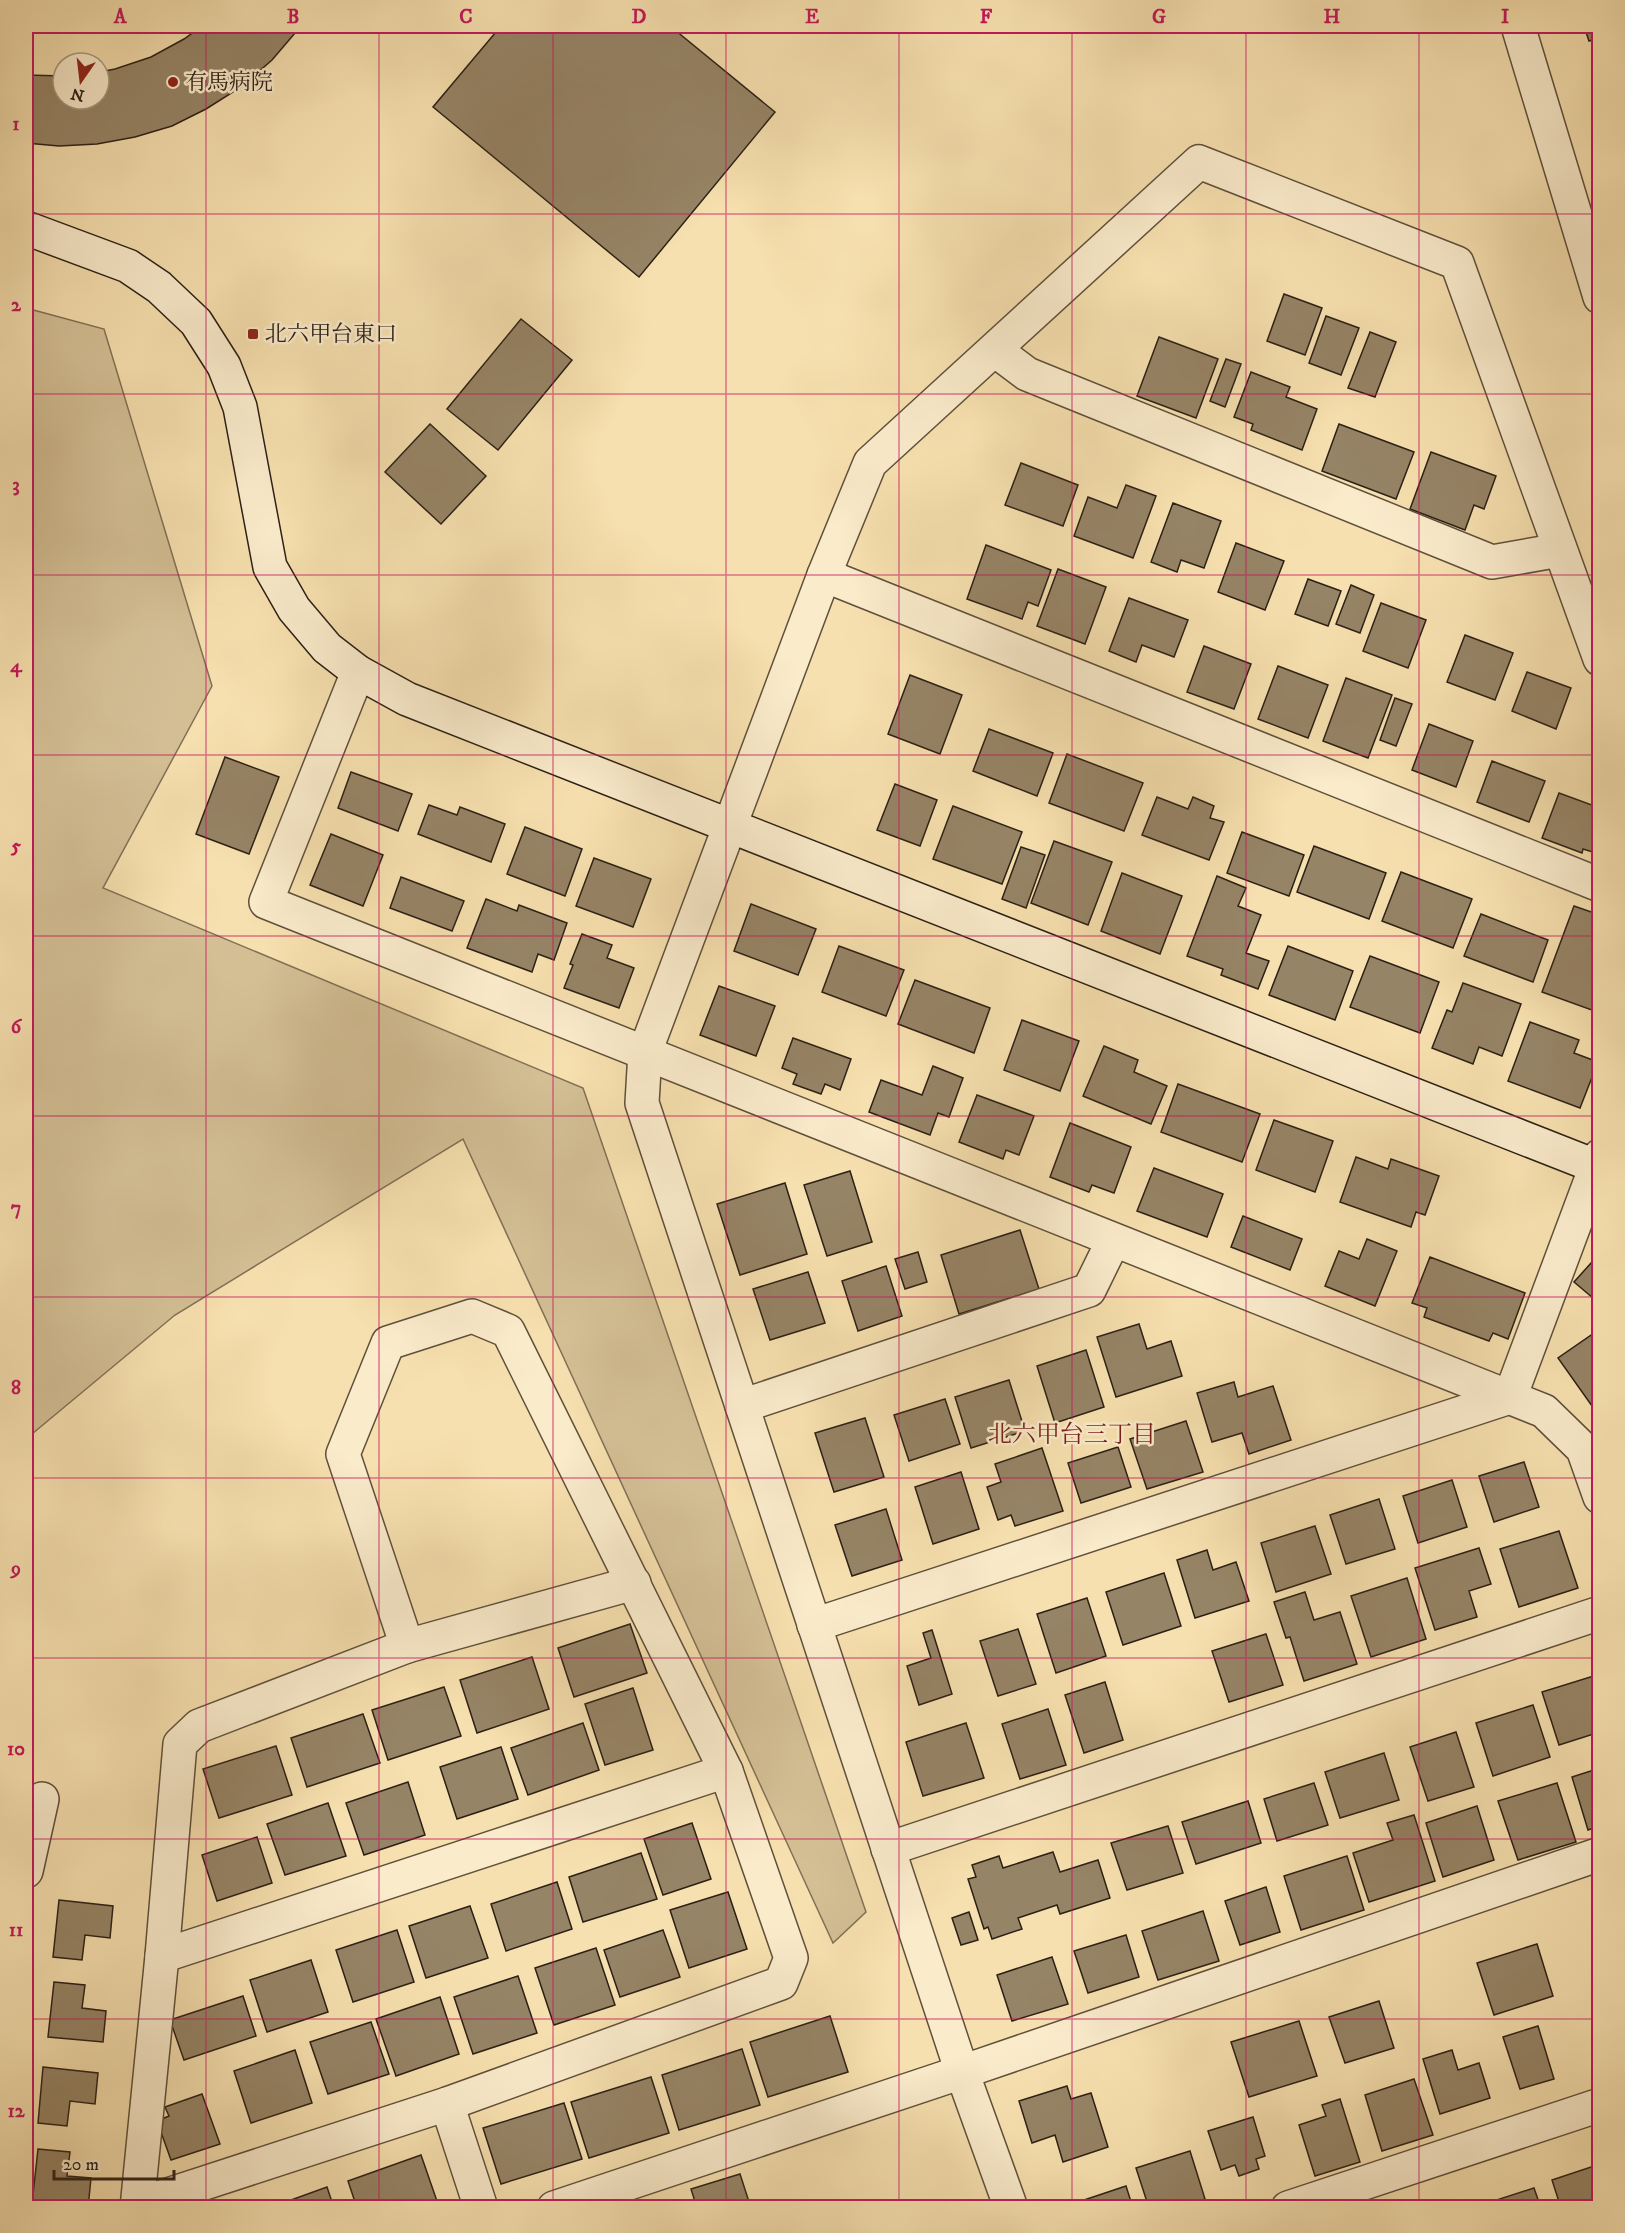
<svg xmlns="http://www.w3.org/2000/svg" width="1625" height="2233" font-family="'IM FELL DW Pica','Noto Serif JP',serif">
  <rect width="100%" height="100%" fill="#f7e0af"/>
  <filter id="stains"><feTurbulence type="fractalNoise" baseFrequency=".00333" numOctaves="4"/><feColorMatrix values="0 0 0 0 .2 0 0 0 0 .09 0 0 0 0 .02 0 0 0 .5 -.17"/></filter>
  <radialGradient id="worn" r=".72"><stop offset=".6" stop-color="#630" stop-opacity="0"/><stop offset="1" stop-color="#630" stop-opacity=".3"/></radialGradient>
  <!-- green -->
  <polygon fill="#d4bf95" stroke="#807056" stroke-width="1.5" points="26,308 104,329 212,686 103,888 583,1088 866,1912 833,1943 463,1139 175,1315 26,1439"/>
  <!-- building -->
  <g fill="#968466" stroke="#2c2016" stroke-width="1.5">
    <polygon points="202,26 301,26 272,60 241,87 206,109 172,126 135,137 97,144 59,146 26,143 26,75 63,76 63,99 99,99 99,72 115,69 151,57 184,39"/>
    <polygon points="501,26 670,26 775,112 639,277 433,107"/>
    <polygon points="1584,26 1600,26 1600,38 1589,41"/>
    <polygon points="1284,294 1322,308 1305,355 1267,341"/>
    <polygon points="1326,316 1359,328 1341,375 1309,363"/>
    <polygon points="521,319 572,360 498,450 447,409"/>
    <polygon points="1370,332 1396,342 1375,397 1348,388"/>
    <polygon points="1159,337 1218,359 1196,418 1137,396"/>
    <polygon points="1226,359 1241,364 1225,407 1210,401"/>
    <polygon points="1251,372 1290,387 1286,397 1317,409 1302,450 1251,430 1253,424 1234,417"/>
    <polygon points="430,424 486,476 441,524 385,472"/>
    <polygon points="1339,424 1414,452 1396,499 1322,471"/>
    <polygon points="1431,452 1496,476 1484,509 1474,505 1465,530 1410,509"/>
    <polygon points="1021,463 1078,485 1063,526 1005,505"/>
    <polygon points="1126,485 1156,496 1133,558 1074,536 1088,497 1117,508"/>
    <polygon points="1173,503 1221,521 1204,568 1181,560 1177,572 1151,562"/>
    <polygon points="1236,543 1284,561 1265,610 1218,592"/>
    <polygon points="986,545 1051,570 1038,606 1028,602 1022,619 967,599"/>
    <polygon points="1058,569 1106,587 1085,644 1037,626"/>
    <polygon points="1308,579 1341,591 1328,626 1295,614"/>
    <polygon points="1351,585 1374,595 1360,633 1336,624"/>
    <polygon points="1129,598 1188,620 1174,657 1142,645 1136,662 1109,651"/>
    <polygon points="1381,603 1426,620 1408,668 1363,651"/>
    <polygon points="1465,635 1513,653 1495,700 1447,682"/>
    <polygon points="1204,646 1251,664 1234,709 1187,692"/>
    <polygon points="1278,666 1328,685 1308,738 1258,719"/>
    <polygon points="1527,672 1571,688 1556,729 1512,711"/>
    <polygon points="910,675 962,695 940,754 888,734"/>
    <polygon points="1346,678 1392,695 1368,758 1323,741"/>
    <polygon points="1395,698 1412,704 1396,746 1380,740"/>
    <polygon points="1429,724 1473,741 1456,787 1412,770"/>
    <polygon points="989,729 1053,753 1037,796 973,771"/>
    <polygon points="1067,754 1143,783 1124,831 1049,803"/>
    <polygon points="225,757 279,777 249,854 196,834"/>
    <polygon points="1492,761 1545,781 1529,822 1477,802"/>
    <polygon points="351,772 412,794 398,831 338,808"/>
    <polygon points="895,784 937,800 920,846 877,830"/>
    <polygon points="1559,793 1600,808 1599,854 1583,849 1582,853 1542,838"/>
    <polygon points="1157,797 1188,809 1193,797 1214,806 1210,818 1224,822 1209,860 1142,835"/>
    <polygon points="429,805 457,815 460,807 505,824 491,862 418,834"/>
    <polygon points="953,806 1022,832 1002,884 933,859"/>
    <polygon points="525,827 582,849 565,896 507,874"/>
    <polygon points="1242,832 1304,855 1289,896 1227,873"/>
    <polygon points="331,834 383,855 363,906 310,885"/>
    <polygon points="1054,841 1112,862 1088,925 1031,903"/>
    <polygon points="1314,846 1386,873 1369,919 1297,892"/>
    <polygon points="1021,847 1045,855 1026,908 1002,899"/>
    <polygon points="594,858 651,879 633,927 576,906"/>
    <polygon points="1401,872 1472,899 1453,948 1382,921"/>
    <polygon points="1122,873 1182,896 1160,954 1101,931"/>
    <polygon points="1217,876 1246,888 1238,906 1261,915 1246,953 1269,961 1258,989 1221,975 1223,969 1187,956"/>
    <polygon points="401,877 464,901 452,931 390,908"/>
    <polygon points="486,899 517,911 519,905 567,923 554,960 538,954 532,972 467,948"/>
    <polygon points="751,904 816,929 798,975 734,951"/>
    <polygon points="1574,906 1600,915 1600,1013 1542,992"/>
    <polygon points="1481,914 1548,940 1533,982 1464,956"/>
    <polygon points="582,934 612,945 607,958 634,968 619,1008 564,988 573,965 570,964"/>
    <polygon points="839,946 904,970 886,1016 822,992"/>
    <polygon points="1288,946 1353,971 1335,1020 1269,995"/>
    <polygon points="1370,956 1439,982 1420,1033 1350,1007"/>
    <polygon points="915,980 990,1008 974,1053 898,1024"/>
    <polygon points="1463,983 1521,1004 1502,1056 1479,1047 1473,1064 1432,1048 1447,1010 1452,1012"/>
    <polygon points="719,986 775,1006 756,1056 700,1035"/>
    <polygon points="1022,1020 1079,1041 1060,1091 1004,1070"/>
    <polygon points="1530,1022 1579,1040 1574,1053 1598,1062 1580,1108 1508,1081"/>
    <polygon points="793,1038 851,1059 840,1090 825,1084 821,1094 793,1084 797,1074 782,1068"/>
    <polygon points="1104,1046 1138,1060 1134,1072 1167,1086 1151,1124 1083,1096"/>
    <polygon points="933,1066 963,1078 949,1117 938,1113 930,1135 869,1112 881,1080 922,1095"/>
    <polygon points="1178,1084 1260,1114 1242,1162 1161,1132"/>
    <polygon points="977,1095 1034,1116 1019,1155 1006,1150 1003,1159 959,1142"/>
    <polygon points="1274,1120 1333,1141 1315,1192 1256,1170"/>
    <polygon points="1070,1123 1131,1147 1114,1193 1092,1185 1089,1192 1050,1177"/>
    <polygon points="1356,1157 1388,1169 1391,1159 1439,1176 1425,1215 1416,1212 1411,1227 1340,1202"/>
    <polygon points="1154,1168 1223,1194 1207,1237 1137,1211"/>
    <polygon points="850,1171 872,1242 827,1256 804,1185"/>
    <polygon points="785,1183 807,1254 740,1275 717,1204"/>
    <polygon points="1243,1216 1302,1239 1290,1270 1231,1247"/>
    <polygon points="1020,1230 1039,1289 959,1314 941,1255"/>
    <polygon points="1367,1239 1397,1251 1375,1306 1325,1286 1339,1251 1359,1259"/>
    <polygon points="918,1252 927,1282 905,1289 895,1259"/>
    <polygon points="1600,1253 1600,1304 1574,1282"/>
    <polygon points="1430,1257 1525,1293 1508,1339 1493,1333 1489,1341 1424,1317 1427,1308 1412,1303"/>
    <polygon points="886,1266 902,1316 858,1331 842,1281"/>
    <polygon points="808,1272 825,1323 770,1340 753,1289"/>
    <polygon points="1139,1324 1147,1349 1171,1341 1182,1376 1116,1397 1097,1337"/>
    <polygon points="1600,1329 1600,1401 1592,1406 1558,1358"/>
    <polygon points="1086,1350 1104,1407 1055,1423 1037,1366"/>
    <polygon points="1009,1380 1025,1431 971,1448 955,1397"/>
    <polygon points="1234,1382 1238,1397 1273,1386 1291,1440 1249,1454 1242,1433 1212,1442 1197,1393"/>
    <polygon points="945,1399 960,1444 909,1461 894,1415"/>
    <polygon points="865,1418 884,1477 834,1492 815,1433"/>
    <polygon points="1186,1421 1203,1472 1147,1489 1130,1439"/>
    <polygon points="1118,1447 1131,1487 1081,1503 1068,1463"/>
    <polygon points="1042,1448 1063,1511 1015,1526 1011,1515 998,1520 987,1487 1001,1482 995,1464"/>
    <polygon points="1524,1462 1539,1507 1494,1522 1479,1476"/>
    <polygon points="961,1472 979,1529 933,1544 915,1487"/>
    <polygon points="1452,1480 1467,1527 1418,1543 1403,1496"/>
    <polygon points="1379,1499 1395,1549 1346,1564 1330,1515"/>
    <polygon points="886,1509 902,1560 852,1576 835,1525"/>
    <polygon points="1315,1526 1331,1574 1276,1592 1261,1543"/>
    <polygon points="1559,1531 1578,1588 1519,1607 1500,1549"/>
    <polygon points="1479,1548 1491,1584 1469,1591 1477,1617 1435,1630 1415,1568"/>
    <polygon points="1207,1550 1213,1570 1236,1562 1249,1601 1195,1618 1177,1560"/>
    <polygon points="1164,1573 1181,1626 1123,1645 1106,1592"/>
    <polygon points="1407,1578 1426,1639 1371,1657 1351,1596"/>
    <polygon points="1305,1592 1314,1620 1340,1612 1357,1664 1304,1681 1290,1637 1286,1638 1274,1602"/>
    <polygon points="1087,1598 1106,1656 1056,1673 1037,1614"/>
    <polygon points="630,1624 647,1673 574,1697 558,1648"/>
    <polygon points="1018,1629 1036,1684 998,1696 980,1641"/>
    <polygon points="932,1630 952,1694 919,1705 907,1666 931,1658 923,1633"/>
    <polygon points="1266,1634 1283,1685 1229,1702 1212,1651"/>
    <polygon points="532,1657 549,1709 477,1733 460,1680"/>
    <polygon points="1600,1674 1600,1732 1559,1745 1542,1692"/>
    <polygon points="1105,1682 1123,1740 1084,1753 1065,1695"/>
    <polygon points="444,1687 461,1736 388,1760 372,1710"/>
    <polygon points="633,1688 653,1750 605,1765 585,1704"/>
    <polygon points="1533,1705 1550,1757 1493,1776 1476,1723"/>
    <polygon points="1048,1709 1066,1765 1020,1779 1002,1724"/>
    <polygon points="363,1714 380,1763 307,1787 291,1738"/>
    <polygon points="583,1723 599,1770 528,1795 511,1748"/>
    <polygon points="966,1723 984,1778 923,1796 906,1742"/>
    <polygon points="1456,1732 1474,1787 1428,1801 1410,1747"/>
    <polygon points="276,1746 292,1795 219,1818 203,1769"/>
    <polygon points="501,1747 518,1799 457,1819 440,1767"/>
    <polygon points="1384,1753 1399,1800 1340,1818 1325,1772"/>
    <polygon points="1600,1768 1600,1826 1588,1830 1572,1777"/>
    <polygon points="408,1782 425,1835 364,1855 346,1803"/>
    <polygon points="1314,1783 1328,1825 1277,1841 1264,1799"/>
    <polygon points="1557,1783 1576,1842 1518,1860 1498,1801"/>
    <polygon points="1248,1801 1261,1843 1196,1864 1182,1822"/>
    <polygon points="328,1803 346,1856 285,1875 267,1824"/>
    <polygon points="1477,1806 1494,1860 1443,1877 1426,1823"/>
    <polygon points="1414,1815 1435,1881 1369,1902 1353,1853 1393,1840 1387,1823"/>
    <polygon points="692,1823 711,1879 663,1895 644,1839"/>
    <polygon points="1168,1826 1183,1873 1127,1890 1111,1843"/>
    <polygon points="257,1837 272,1883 217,1901 202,1855"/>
    <polygon points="1053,1852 1060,1872 1098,1860 1110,1898 1060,1914 1057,1905 1018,1918 1022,1929 992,1939 988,1927 984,1929 968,1879 976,1877 972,1865 999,1856 1003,1868"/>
    <polygon points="641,1853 657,1899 583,1922 569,1877"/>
    <polygon points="1347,1856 1364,1910 1301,1930 1284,1876"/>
    <polygon points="557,1882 572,1929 506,1951 491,1904"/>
    <polygon points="1266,1887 1280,1932 1240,1945 1225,1901"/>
    <polygon points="728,1892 747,1949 689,1968 670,1910"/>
    <polygon points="59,1900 113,1906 110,1938 85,1935 82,1960 53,1957"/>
    <polygon points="470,1906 488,1958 426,1978 409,1926"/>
    <polygon points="1203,1911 1219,1961 1158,1980 1142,1931"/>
    <polygon points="969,1912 978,1940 961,1945 952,1918"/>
    <polygon points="397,1930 414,1982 353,2002 336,1950"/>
    <polygon points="663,1930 680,1977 620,1997 604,1950"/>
    <polygon points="1126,1935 1139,1977 1088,1993 1074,1951"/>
    <polygon points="1537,1944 1553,1996 1494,2015 1477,1963"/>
    <polygon points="596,1948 615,2005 554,2025 535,1968"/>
    <polygon points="1052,1957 1068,2004 1012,2021 997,1975"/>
    <polygon points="311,1960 328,2012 267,2032 250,1980"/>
    <polygon points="518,1976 537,2033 473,2054 454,1997"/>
    <polygon points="54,1982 85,1985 82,2008 106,2011 103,2042 48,2037"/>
    <polygon points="243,1996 256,2036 184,2060 170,2020"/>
    <polygon points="440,1997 459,2054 396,2076 376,2019"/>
    <polygon points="1379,2001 1394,2048 1345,2063 1329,2017"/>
    <polygon points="830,2016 848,2072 768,2097 750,2042"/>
    <polygon points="1299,2021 1317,2076 1249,2097 1231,2042"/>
    <polygon points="371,2022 389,2074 328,2094 310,2042"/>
    <polygon points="1538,2026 1554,2079 1520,2089 1503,2037"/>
    <polygon points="742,2049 760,2105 679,2130 662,2075"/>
    <polygon points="295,2050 312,2103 251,2123 234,2071"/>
    <polygon points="1452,2050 1458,2070 1479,2063 1490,2098 1440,2114 1423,2059"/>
    <polygon points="43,2067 98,2073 95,2104 70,2101 67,2126 38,2123"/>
    <polygon points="651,2077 669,2133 589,2158 571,2102"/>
    <polygon points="1414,2079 1433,2135 1382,2151 1365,2095"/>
    <polygon points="1067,2086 1071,2099 1091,2093 1108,2147 1063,2162 1055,2135 1032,2143 1019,2101"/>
    <polygon points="202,2094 220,2144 171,2160 157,2121 169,2116 165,2107"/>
    <polygon points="1340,2099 1360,2162 1315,2176 1299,2125 1326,2116 1322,2105"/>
    <polygon points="564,2103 582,2159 501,2184 483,2128"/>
    <polygon points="1253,2117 1265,2156 1256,2159 1259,2169 1239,2176 1235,2165 1221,2170 1208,2131"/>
    <polygon points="38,2149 70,2152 67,2176 91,2178 88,2208 32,2204"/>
    <polygon points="1190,2151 1205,2199 1178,2208 1149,2208 1136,2168"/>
    <polygon points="421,2155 438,2204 427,2208 357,2208 348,2181"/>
    <polygon points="1600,2164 1600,2208 1561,2208 1552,2180"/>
    <polygon points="740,2174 751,2208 697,2208 691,2189"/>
    <polygon points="1126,2186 1133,2208 1073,2208 1072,2204"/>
    <polygon points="327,2187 334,2208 269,2208"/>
    <polygon points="1534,2188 1541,2208 1475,2208 1475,2207"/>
  </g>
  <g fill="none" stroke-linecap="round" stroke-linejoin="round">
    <!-- street casing -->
    <g stroke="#5f503c" stroke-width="36">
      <g id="street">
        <polyline points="1518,26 1600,297"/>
        <polyline points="995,350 1027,374 1492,562 1560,550"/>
        <polyline points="824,575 1600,885"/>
        <polyline points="358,672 266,902 1544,1411 1583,1449 1600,1497"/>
        <polyline points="1510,1397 1600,1156"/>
        <polyline points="742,1406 1089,1290 1113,1241"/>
        <polyline points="814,1625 1510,1397"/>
        <polyline points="888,1849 1600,1613"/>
        <polyline points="26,1871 42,1799"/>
        <polyline points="162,1956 726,1771"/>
        <polyline points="447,2104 481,2208"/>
        <polyline points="137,2205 447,2104 781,1983 791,1958 726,1771 508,1331 472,1316 388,1343 343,1454 407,1646"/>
        <polyline points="137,2208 162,1956 180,1744 199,1726 407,1646 634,1583"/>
        <polyline points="554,2208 962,2072 1600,1854"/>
        <polyline points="1011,2208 962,2072 642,1103 645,1052 824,575 870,463 1199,162 1457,263 1600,659"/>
        <polyline points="1288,2208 1600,2105"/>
      </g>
    </g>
    <!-- secondary casing -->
    <g stroke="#2c2016" stroke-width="36">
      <polyline id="secondary" points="26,228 128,266 159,287 196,322 224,366 240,407 270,567 294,609 327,648 358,672 407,699 1600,1168"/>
    </g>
    <!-- street -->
    <use href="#street" stroke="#faebcb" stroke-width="33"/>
    <!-- secondary -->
    <use href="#secondary" stroke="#faebcb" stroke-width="33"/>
  </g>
  <!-- grid -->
  <path fill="none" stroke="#c2185b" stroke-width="1.5" stroke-opacity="0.55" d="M206 26V2208M379 26V2208M553 26V2208M726 26V2208M899 26V2208M1072 26V2208M1246 26V2208M1419 26V2208M26 214H1600M26 394H1600M26 575H1600M26 755H1600M26 936H1600M26 1116H1600M26 1297H1600M26 1478H1600M26 1658H1600M26 1839H1600M26 2019H1600"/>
  <!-- markers -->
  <g fill="#8f2418" stroke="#faebcb" stroke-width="2">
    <circle cx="173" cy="82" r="6"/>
    <rect x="247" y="328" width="12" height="12" rx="3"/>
  </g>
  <g text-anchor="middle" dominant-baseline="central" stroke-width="5" stroke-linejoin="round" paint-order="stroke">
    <!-- poi labels -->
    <g font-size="22" fill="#2c2016" stroke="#faebcb" text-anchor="start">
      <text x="185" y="82">有馬病院</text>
      <text x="265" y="334">北六甲台東口</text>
    </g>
    <!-- neighbourhood labels -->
    <g font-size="24" fill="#7a1f14" stroke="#faebcb">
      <text x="1072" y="1435">北六甲台三丁目</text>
    </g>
  </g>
  <!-- margin -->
  <rect width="1625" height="2233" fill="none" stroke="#f7e0af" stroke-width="66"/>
  <!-- north arrow -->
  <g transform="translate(81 81) rotate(194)"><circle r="28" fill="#faebcb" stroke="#a89a83" stroke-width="1.5"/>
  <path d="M0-4.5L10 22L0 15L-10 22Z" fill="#8f2418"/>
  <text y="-9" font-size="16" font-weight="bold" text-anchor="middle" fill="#2c2016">N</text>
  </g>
  <!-- scale -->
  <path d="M54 2170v9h120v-9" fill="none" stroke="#2c2016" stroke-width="3"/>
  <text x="63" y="2170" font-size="18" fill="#2c2016" stroke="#faebcb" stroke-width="4.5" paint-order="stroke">20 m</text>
  <rect x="33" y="33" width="1559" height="2167" fill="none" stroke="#c2185b" stroke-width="2"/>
  <g font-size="20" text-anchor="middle" font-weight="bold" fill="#c2185b">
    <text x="120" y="23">A</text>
    <text x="293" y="23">B</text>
    <text x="466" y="23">C</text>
    <text x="639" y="23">D</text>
    <text x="812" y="23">E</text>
    <text x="986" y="23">F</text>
    <text x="1159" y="23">G</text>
    <text x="1332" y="23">H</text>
    <text x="1505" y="23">I</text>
    <text x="16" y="130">1</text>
    <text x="16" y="311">2</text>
    <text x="16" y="491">3</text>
    <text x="16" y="672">4</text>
    <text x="16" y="852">5</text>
    <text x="16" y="1033">6</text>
    <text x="16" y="1214">7</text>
    <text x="16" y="1394">8</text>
    <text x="16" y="1575">9</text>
    <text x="16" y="1755">10</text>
    <text x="16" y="1936">11</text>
    <text x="16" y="2117">12</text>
  </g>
  <rect width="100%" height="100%" filter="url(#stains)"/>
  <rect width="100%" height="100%" fill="url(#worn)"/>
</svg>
